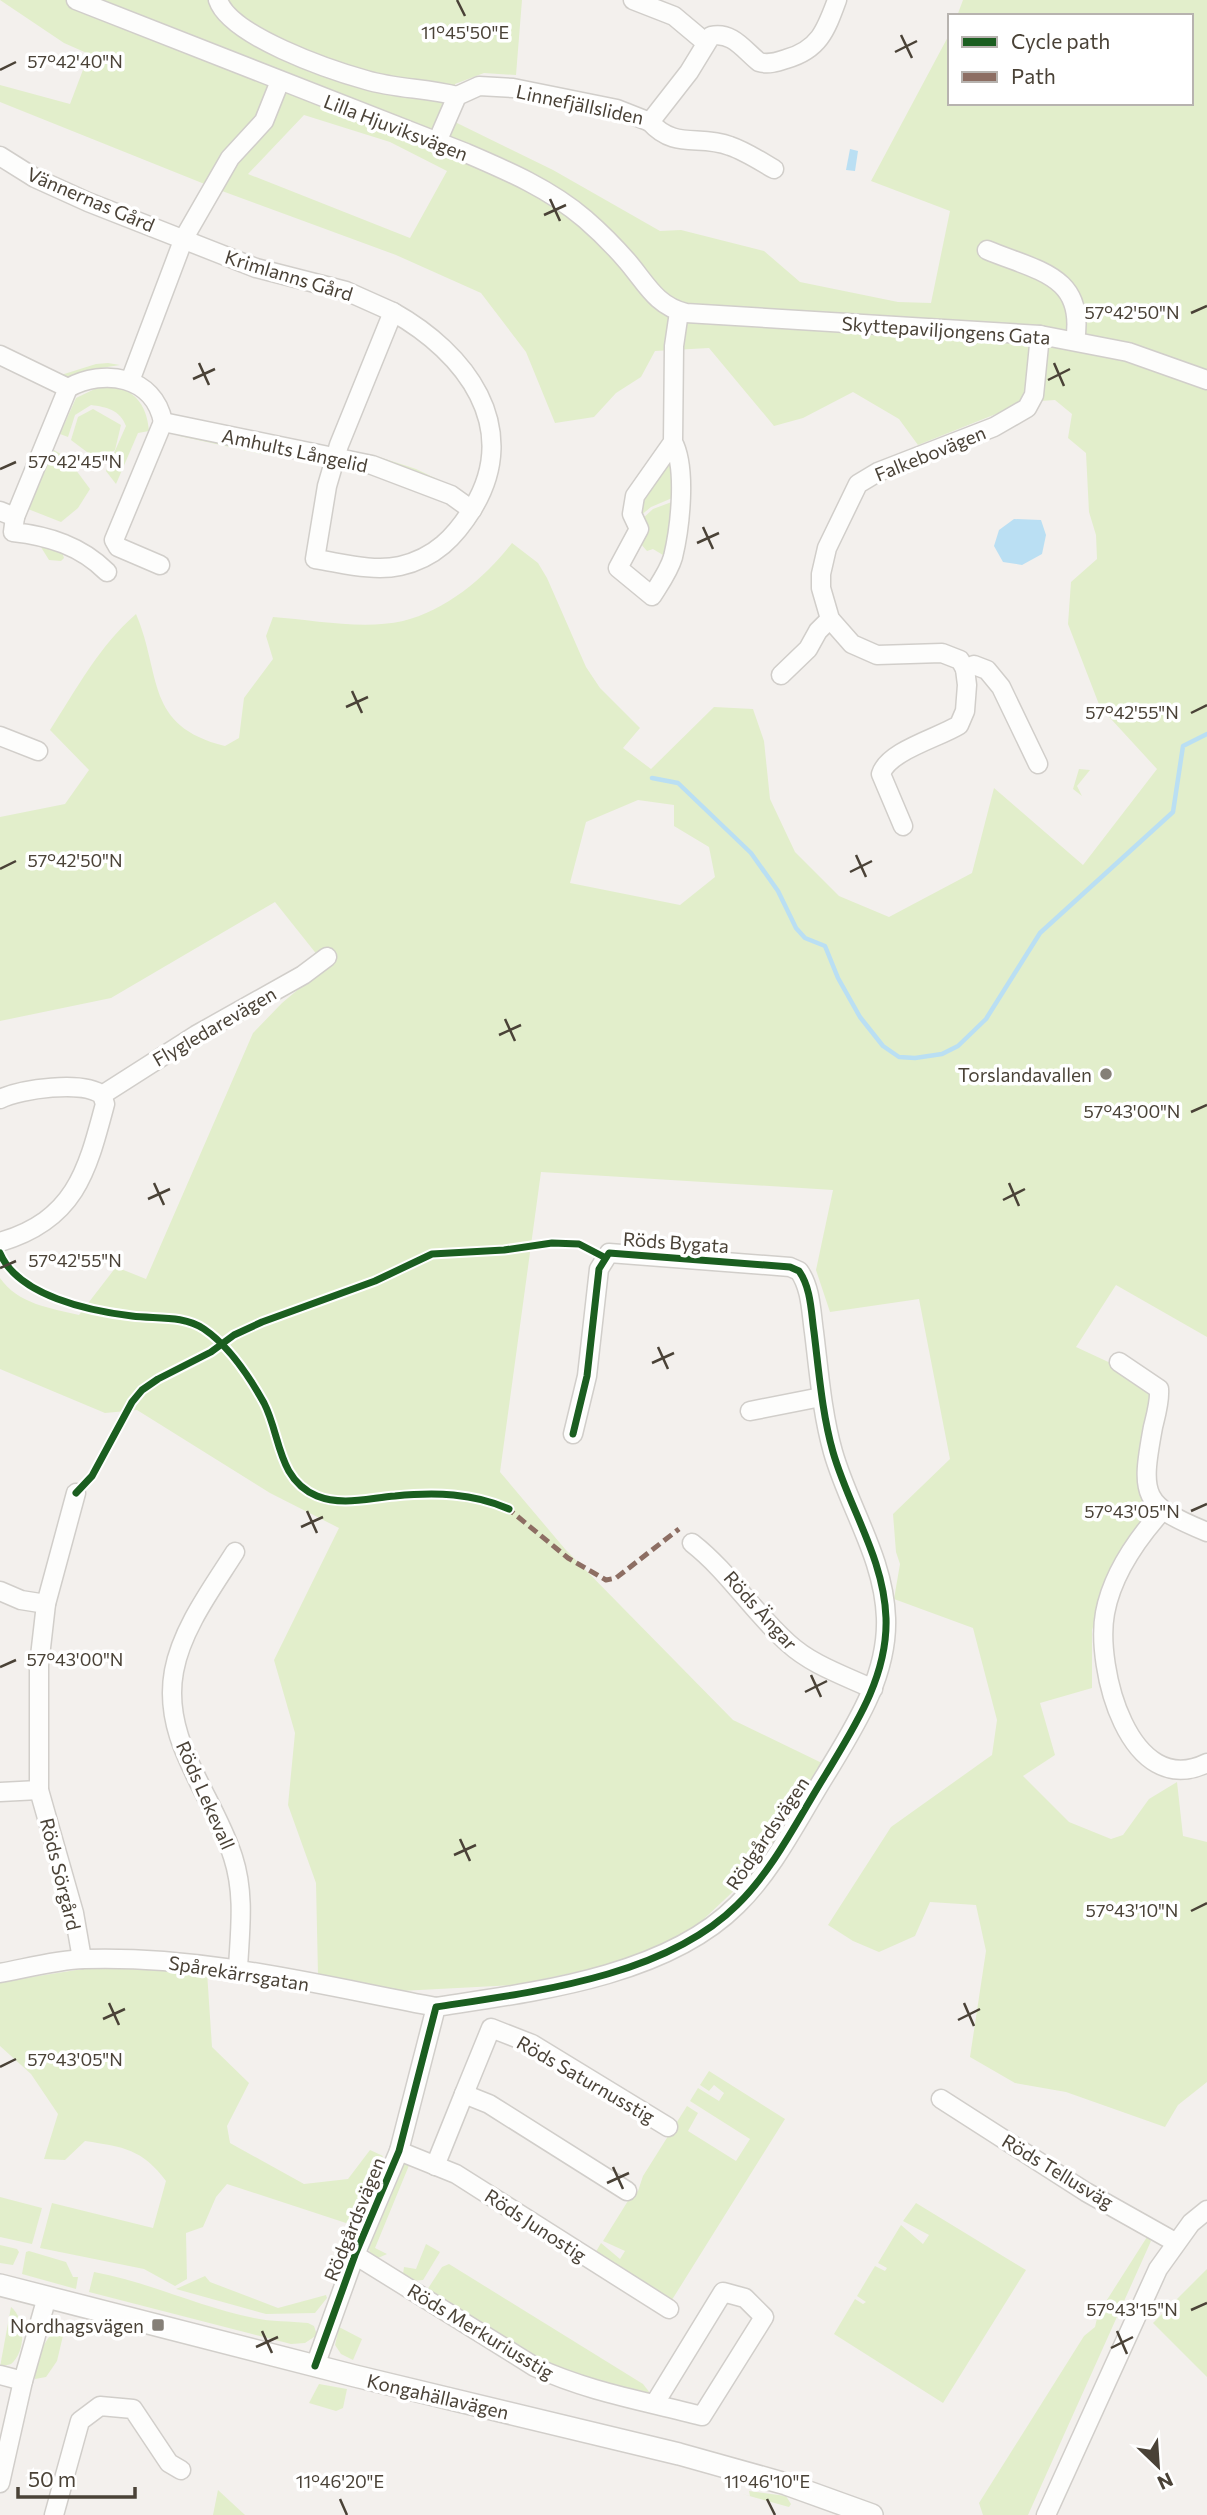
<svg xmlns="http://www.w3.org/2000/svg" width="1207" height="2515" font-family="Commissioner,sans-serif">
  <rect width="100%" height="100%" fill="#f3f0ed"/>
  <!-- green -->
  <g fill="#e2eecb" fill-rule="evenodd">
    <path d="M0 0H522L516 75 484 73 455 84 457 123 553 170 660 231 681 230 764 251 800 282 898 302 931 303 950 211 871 181 950 33V103H1191V16H957L963 0H1207V1337L1116 1285 1076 1347 1117 1366 1153 1396 1139 1485 1146 1518 1112 1571 1092 1630V1688L1040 1703 1055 1755 1023 1776 1069 1822 1111 1839 1123 1835 1149 1799 1177 1782 1183 1836 1207 1842V2082L1178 2105 1165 2127 1066 2092 1015 2083 970 2057 986 1951 976 1905 930 1902 915 1936 879 1952 853 1941 828 1925 891 1827 992 1755 997 1720 973 1628 894 1599 900 1564 896 1552 893 1514 950 1459 919 1299 830 1312 816 1270 833 1190 541 1172 500 1472 565 1549 733 1720 824 1764 757 1869 690 1932 613 1964 516 1985 400 1991 318 1975 316 1883 288 1805 295 1733 274 1660 339 1528 270 1493 137 1410 105 1413 0 1369V1278C18 1304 50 1308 79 1315L116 1267 146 1279 253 1033 282 1003 326 966 275 902 111 998 0 1021V817L65 804 89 770 50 730C76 690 99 646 136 614 162 675 144 726 225 746L239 738 244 698 273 659 266 636 273 617C314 620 363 630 403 621 446 611 487 576 512 543L538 563 547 578 586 667 600 688 640 728 623 748 651 769 714 707 753 709 764 741 770 799 795 852 839 896 889 917 972 873 994 788 1083 865 1157 769 1100 707 1068 624 1071 582 1097 559 1096 535 1089 512 1086 453 1068 438 1072 414 1055 400 1026 402 918 445 899 419 853 392 803 418 774 426 709 348 655 351 641 377 616 393 594 417 555 423 526 352 481 293 396 255 222 191 203 221 217 189 0 102V85L70 104 89 54 64 43ZM304 115 390 142 447 171 410 238 248 174ZM638 800 674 805V826L709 847 715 877 680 905 570 883 586 822Z"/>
    <polygon points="108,363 120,365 94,369 75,379 68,380 61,375 96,364"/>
    <path d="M103 385C133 386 147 404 149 431L138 433 116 484 106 471 126 426C120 410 107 407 91 405L75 415 68 437 60 434 76 398Z"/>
    <polygon points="93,409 121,425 115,450 99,461 71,440 78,417"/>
    <polygon points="175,432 310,460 266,455 179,436"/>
    <polygon points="54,450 67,458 90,489 78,508 61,522 28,509"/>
    <polygon points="370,454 416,469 458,489 458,492 366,456"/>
    <polygon points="675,463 677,496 651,507 640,516 640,498 666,465"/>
    <polygon points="677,500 668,558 653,549 647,551 640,543 641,520 653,509"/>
    <polygon points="39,544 62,552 64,558 61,561 49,560"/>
    <polygon points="1079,769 1090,770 1077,786 1082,796 1073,789"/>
    <path d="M108 1965 207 1972 212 2047 249 2083 227 2126 230 2143 304 2184 348 2179 370 2150 383 2156 349 2224 227 2184 216 2197 203 2227 186 2233 187 2279 175 2286 144 2269 40 2248 52 2203 153 2228 166 2181C142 2149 124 2147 85 2141L65 2160 44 2159 58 2114 31 2074 0 2046V1982Z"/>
    <polygon points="709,2071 785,2119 670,2303 594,2255 601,2243 620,2259 625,2251 603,2241 631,2196 638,2191 643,2176 687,2106 698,2113 688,2131 736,2161 750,2139 690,2101 698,2088 719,2101 724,2093 714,2085 709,2091 700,2085"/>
    <polygon points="405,2163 410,2163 375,2248 387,2254 376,2259 370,2253 369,2248"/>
    <polygon points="0,2197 42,2208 32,2244 0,2237"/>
    <polygon points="916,2203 1026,2270 943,2403 834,2334 855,2299 863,2304 866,2302 857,2296 875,2266 885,2271 887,2268 878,2263 901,2225 923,2244 929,2235 903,2221"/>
    <polygon points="341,2237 349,2240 332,2281 327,2274"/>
    <polygon points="1147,2237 1151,2241 1028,2515 983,2515 979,2503 1084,2336 1095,2327 1098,2314"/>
    <polygon points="426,2244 440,2252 423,2280 412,2281 403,2274 404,2267 416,2269"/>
    <polygon points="0,2245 17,2249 19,2252 13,2265 0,2263"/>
    <polygon points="29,2251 66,2262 73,2277 78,2277 76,2289 22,2274 26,2252"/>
    <polygon points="449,2264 643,2384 650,2393 645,2395 549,2366 427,2290 442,2267"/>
    <polygon points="1207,2269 1207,2377 1153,2323"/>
    <path d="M94 2272C149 2282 199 2307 254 2318 272 2322 289 2321 308 2323L314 2326 317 2335 305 2343 291 2344 89 2292Z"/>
    <polygon points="205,2276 210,2282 278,2308 326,2295 327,2298 315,2313 266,2314 176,2289"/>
    <path d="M11 2307C26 2319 26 2352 11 2364L0 2367Z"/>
    <path d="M66 2323 57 2361 46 2377 35 2379C32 2360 49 2330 66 2323Z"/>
    <polygon points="339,2327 362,2339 353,2360 341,2354 335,2345"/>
    <polygon points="319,2384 347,2389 343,2408 336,2411 309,2403"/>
    <polygon points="218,2490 245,2515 213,2515"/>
    <polygon points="749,2491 786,2496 791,2504 789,2507 742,2494 750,2496"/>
  </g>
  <!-- water -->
  <g fill="#badff3">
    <polygon points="850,149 858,151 855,171 846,170"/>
    <polygon points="1014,519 1041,520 1046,535 1042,554 1022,565 1003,562 994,546 999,530"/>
  </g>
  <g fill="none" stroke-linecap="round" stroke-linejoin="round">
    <!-- stream -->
    <polyline stroke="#badff3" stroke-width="4.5" points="652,778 678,783 751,853 778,891 796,928 805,938 825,946 838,978 860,1017 883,1046 899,1057 915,1058 942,1054 958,1046 986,1019 1040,933 1173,812 1183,746 1207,734"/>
    <!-- minor casing -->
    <g stroke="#d1ceca" stroke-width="21">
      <g id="minor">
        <path d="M76 0 466 153C508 171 550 189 585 219 600 232 614 246 627 261 646 283 656 306 686 313L1040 335 1128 352 1207 380"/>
        <path d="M218 0C230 36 330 70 366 80 396 89 427 88 457 96"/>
        <polyline points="633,0 674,16 705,42"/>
        <path d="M650 122C675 150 699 134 730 146 745 151 760 161 774 169"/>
        <path d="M437 142 457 96 479 86 513 88 617 109 650 122 689 72 711 36C732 31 744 50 759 62 768 65 777 62 786 59 819 50 826 30 837 0"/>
        <polyline points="0,156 35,178 88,202 256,268 346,291 393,312"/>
        <path d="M987 250C1037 271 1086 275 1075 341"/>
        <path d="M393 312C466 353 522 427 473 508 455 537 435 558 400 566 373 572 342 563 315 559L327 486 339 445Z"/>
        <path d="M0 355 68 388C104 368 154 376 163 422"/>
        <polyline points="130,381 184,238 230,158 264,121 280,81"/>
        <polyline points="163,422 372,465 451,495 472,510"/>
        <path d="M673 442C687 468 680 528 673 557 669 571 660 583 652 596L618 568 639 529 632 514 635 496 673 442 674 346 679 312"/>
        <polyline points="0,511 15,517 68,388"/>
        <path d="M15 517 13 532C49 536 81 546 107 572"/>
        <polyline points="160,565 118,547 114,540 163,422"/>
        <polyline points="965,669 974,665 987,670 1001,687 1038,764"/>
        <polyline points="781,675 808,649 818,631 830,619"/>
        <polyline points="0,736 38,751"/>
        <path d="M903 826 881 774C888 751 938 738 959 725L965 711 967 685 965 669 960 660 942 653 877 655 852 644 830 619 821 588V574L827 548 858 484 878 472 994 427 1027 408 1034 395 1040 335"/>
        <polyline points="102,1095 196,1035 303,975 327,957"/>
        <path d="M0 1099C21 1089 83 1080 102 1095L105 1104C87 1172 75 1220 0 1242"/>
        <path d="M1119 1362 1159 1389C1160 1401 1156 1415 1153 1427 1140 1497 1142 1505 1207 1532"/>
        <polyline points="750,1411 821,1397"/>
        <polyline points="76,1493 46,1604 39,1665 39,1790 74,1913 82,1959"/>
        <path d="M1162 1511C1137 1539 1112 1575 1105 1613 1095 1667 1129 1801 1207 1763"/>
        <path d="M692 1543C729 1572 753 1612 788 1643 812 1665 843 1675 873 1689"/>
        <path d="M235 1552C213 1587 182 1628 174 1671 161 1741 213 1794 233 1857 245 1894 240 1930 238 1968"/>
        <polyline points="0,1591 21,1600 46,1604"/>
        <polyline points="0,1792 39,1790"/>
        <path d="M0 1973C27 1968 56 1960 84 1959 203 1955 319 1985 436 2007"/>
        <polyline points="464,2094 491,2028 532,2044 668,2127"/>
        <polyline points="941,2099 1086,2192 1175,2242"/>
        <polyline points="399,2151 456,2174 669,2309"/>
        <polyline points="435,2166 464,2094 489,2104 627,2191"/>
        <path d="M355 2255 535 2367C589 2392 645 2401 702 2416L764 2317 745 2298 723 2292 655 2403"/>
        <path d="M315 2366 355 2255 399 2151 436 2007C533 1992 665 1977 737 1905 774 1869 799 1817 826 1774 855 1726 888 1676 886 1618 884 1558 849 1508 833 1452 822 1413 819 1372 814 1332 811 1311 811 1288 799 1271L790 1267 609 1253 599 1269 587 1376 573 1434"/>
        <polyline points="0,2375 23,2381"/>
        <polyline points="0,2483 23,2381 47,2297"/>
        <polyline points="54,2515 80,2421 100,2406 133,2409 169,2463 181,2470"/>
        <polyline points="1046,2515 1158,2269 1191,2223 1207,2210"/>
      </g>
    </g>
    <!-- tertiary casing -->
    <g stroke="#d1ceca" stroke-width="24">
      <polyline id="tertiary" points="0,2285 355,2376 679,2454 786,2484 872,2515"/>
    </g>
    <!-- minor -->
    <use href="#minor" stroke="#fdfdfc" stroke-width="18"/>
    <!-- tertiary -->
    <use href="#tertiary" stroke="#fdfdfc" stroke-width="21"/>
    <!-- quiet -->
    <polyline stroke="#8d6e63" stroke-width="5" stroke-dasharray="10 5" stroke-linecap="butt" points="506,1507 568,1558 606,1580 616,1578 679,1529"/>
    <!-- cycleway casing -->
    <g stroke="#fff" stroke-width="11">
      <g id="cycleway">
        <path d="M0 1253C18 1296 90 1311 132 1316 156 1319 184 1315 204 1329 229 1346 249 1376 264 1403 281 1436 277 1479 317 1496 342 1506 369 1498 395 1496 435 1492 473 1493 509 1509"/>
        <polyline points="76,1493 92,1476 132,1402 142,1390 158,1379 211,1352 234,1335 262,1322 375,1281 432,1254 504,1250 552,1243 579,1244 604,1257"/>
        <path d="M315 2366 355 2255 399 2151 436 2007C533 1992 665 1977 737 1905 774 1869 799 1817 826 1774 855 1726 888 1676 886 1618 884 1558 849 1508 833 1452 822 1413 819 1372 814 1332 811 1311 811 1288 799 1271L790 1267 609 1253 599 1269 587 1376 573 1434"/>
      </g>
    </g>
    <!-- cycleway -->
    <use href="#cycleway" stroke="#1b5e20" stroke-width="7"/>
  </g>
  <!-- ticks -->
  <path fill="none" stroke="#4a4237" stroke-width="2.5" d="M457 0 465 16M901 35 912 58M895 52 917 41M0 70 16 62M550 199 560 221M544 215 566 205M1191 313 1207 306M199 363 209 385M1054 363 1064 386M193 379 215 369M1048 380 1070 369M0 469 16 462M703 527 713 549M697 543 719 533M352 691 362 713M346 707 368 697M1191 713 1207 705M856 855 866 877M0 869 16 861M850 872 872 861M505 1019 515 1041M499 1035 521 1025M1191 1112 1207 1105M154 1183 164 1205M1009 1183 1019 1206M148 1199 170 1189M1003 1200 1025 1189M0 1268 16 1261M658 1347 668 1369M652 1363 674 1353M307 1511 317 1533M1191 1511 1207 1504M301 1527 323 1517M0 1667 16 1660M811 1675 821 1697M805 1692 827 1681M460 1839 470 1861M454 1855 476 1845M1191 1911 1207 1903M109 2003 119 2025M964 2003 974 2026M103 2019 125 2009M958 2020 980 2009M0 2067 16 2059M613 2167 623 2189M607 2183 629 2173M1191 2310 1207 2303M262 2331 272 2353M1117 2331 1127 2354M256 2347 278 2337M1111 2348 1133 2337M340 2499 347 2515M767 2499 775 2515"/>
  <!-- markers -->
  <g fill="#857f77" stroke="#fff" stroke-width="2.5">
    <circle cx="1106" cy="1074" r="7"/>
    <rect x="151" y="2318" width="14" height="14" rx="3.5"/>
  </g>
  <g text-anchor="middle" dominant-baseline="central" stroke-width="7" stroke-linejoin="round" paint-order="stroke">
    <!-- street labels -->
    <g font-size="19" fill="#4a4237" stroke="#fff">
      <text transform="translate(580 104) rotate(12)">Linnefjällsliden</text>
      <text transform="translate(396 127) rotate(21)">Lilla Hjuviksvägen</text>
      <text transform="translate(91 199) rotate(23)">Vännernas Gård</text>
      <text transform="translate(289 275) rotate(17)">Krimlanns Gård</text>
      <text transform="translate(946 330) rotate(4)">Skyttepaviljongens Gata</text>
      <text transform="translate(295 450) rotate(12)">Amhults Långelid</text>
      <text transform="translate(930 453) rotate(-22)">Falkebovägen</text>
      <text transform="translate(214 1026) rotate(-30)">Flygledarevägen</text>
      <text transform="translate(676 1242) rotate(4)">Röds Bygata</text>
      <text transform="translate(761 1610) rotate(48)">Röds Ängar</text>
      <text transform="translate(206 1795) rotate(66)">Röds Lekevall</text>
      <text transform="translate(767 1833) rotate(-56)">Rödgårdsvägen</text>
      <text transform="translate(61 1874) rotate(76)">Röds Sörgård</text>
      <text transform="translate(239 1973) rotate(9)">Spårekärrsgatan</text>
      <text transform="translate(586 2079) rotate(30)">Röds Saturnusstig</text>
      <text transform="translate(1058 2171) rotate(31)">Röds Tellusväg</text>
      <text transform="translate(354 2219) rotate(-68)">Rödgårdsvägen</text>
      <text transform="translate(536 2225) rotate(33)">Röds Junostig</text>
      <text transform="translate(481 2331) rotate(31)">Röds Merkuriusstig</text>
      <text transform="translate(438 2396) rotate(13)">Kongahällavägen</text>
    </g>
    <!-- poi labels -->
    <g font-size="19" fill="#4a4237" stroke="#fff" text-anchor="end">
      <text x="1092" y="1074">Torslandavallen</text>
      <text x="144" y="2325">Nordhagsvägen</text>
    </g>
  </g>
  <g font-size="18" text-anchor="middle" fill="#4a4237" stroke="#fff" stroke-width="7" stroke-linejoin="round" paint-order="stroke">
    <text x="465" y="39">11°45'50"E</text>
    <text x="75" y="68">57°42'40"N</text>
    <text x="1132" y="319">57°42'50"N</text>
    <text x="75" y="468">57°42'45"N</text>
    <text x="1132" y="719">57°42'55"N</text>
    <text x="75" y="867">57°42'50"N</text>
    <text x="1132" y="1118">57°43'00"N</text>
    <text x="75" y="1267">57°42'55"N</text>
    <text x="1132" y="1518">57°43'05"N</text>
    <text x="75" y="1666">57°43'00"N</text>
    <text x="1132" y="1917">57°43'10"N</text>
    <text x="75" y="2066">57°43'05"N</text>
    <text x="1132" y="2316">57°43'15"N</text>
    <text x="340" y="2488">11°46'20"E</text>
    <text x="767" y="2488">11°46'10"E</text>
  </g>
  <!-- legend -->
  <rect x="948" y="14" width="245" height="91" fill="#ffffff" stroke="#b7b3af" stroke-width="2"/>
  <rect x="962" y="37" width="35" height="10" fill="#1b5e20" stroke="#b7b3af" stroke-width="2"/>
  <text x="1011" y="49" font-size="21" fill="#4a4237">Cycle path</text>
  <rect x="962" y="72" width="35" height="10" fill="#8d6e63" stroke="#b7b3af" stroke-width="2"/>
  <text x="1011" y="84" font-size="21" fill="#4a4237">Path</text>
  <!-- north arrow -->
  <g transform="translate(1158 2466) rotate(155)" stroke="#ffffff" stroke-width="5" paint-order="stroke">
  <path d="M0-5L12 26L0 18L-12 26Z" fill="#4a4237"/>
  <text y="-10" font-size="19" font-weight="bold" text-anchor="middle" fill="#4a4237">N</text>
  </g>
  <!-- scale -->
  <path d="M18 2487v10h117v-10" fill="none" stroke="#4a4237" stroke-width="3.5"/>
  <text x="28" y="2487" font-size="21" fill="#4a4237" stroke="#ffffff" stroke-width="5" paint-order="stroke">50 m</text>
</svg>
